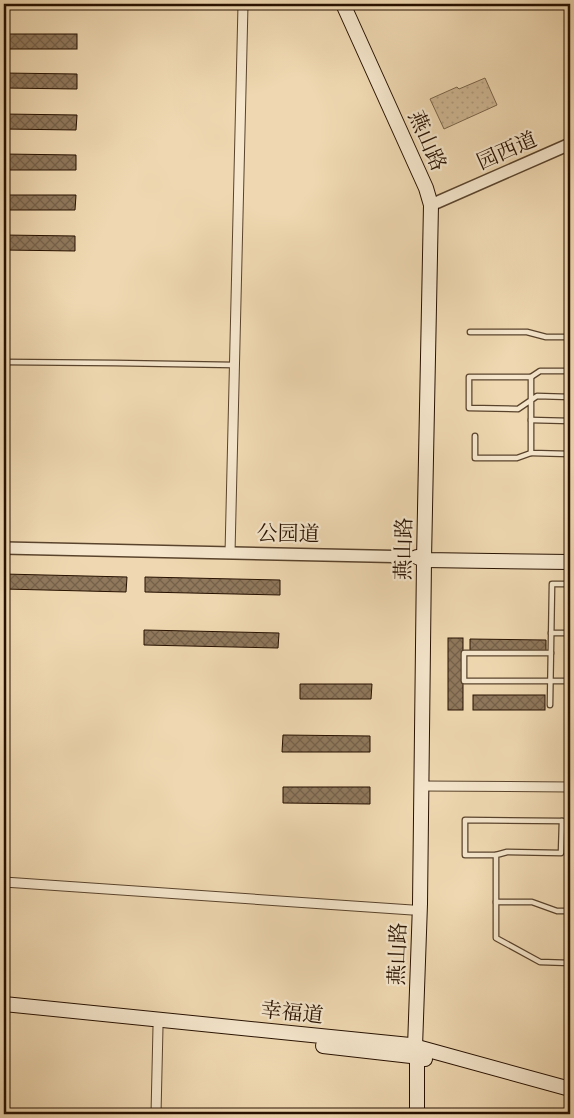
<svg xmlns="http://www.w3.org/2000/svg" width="574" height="1118" font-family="'IM FELL Double Pica','Noto Serif SC',serif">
  <defs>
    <pattern id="grass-dots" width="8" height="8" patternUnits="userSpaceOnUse" patternTransform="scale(1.25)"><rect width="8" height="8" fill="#cdb693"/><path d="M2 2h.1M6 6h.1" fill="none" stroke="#b09b7d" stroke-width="1.8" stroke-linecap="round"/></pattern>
    <pattern id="building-cross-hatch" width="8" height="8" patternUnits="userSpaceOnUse" patternTransform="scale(1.25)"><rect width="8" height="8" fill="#8f785c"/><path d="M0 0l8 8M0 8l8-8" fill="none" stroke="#75614a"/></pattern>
  </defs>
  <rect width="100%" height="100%" fill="#efd8b1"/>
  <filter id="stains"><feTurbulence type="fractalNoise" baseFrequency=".004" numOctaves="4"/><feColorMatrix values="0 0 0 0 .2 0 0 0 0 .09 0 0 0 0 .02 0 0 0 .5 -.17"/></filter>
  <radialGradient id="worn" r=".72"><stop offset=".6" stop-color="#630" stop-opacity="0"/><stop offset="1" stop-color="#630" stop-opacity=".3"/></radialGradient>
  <!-- grass -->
  <polygon fill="url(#grass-dots)" stroke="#7a644a" points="485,78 497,105 444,129 430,99 457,87 459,89"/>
  <!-- building -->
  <g fill="url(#building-cross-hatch)" stroke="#271100">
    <polygon points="4,4 78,4 78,9 4,8"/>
    <rect x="4" y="34" width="73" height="15"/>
    <polygon points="4,73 77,74 77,89 4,88"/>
    <polygon points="4,114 77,115 76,130 4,129"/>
    <polygon points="4,154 76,155 76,170 4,170"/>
    <polygon points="4,195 76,195 75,210 4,210"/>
    <polygon points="4,235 75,236 75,251 4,250"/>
    <polygon points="4,574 127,577 126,592 4,589"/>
    <polygon points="145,577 280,580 280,595 145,592"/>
    <rect x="565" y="596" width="5" height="15"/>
    <polygon points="144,630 279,633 278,648 144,645"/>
    <rect x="448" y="638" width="15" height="72"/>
    <polygon points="470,639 546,640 546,655 470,654"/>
    <polygon points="300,684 372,684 371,699 300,699"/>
    <rect x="473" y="695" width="72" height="15"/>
    <polygon points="283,735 370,736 370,752 282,752"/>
    <polygon points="283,787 370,787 370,804 283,803"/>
  </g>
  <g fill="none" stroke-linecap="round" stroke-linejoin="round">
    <!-- service casing -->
    <g stroke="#59432c" stroke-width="7">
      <g id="service">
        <polyline points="470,332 527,332 546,337 570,337"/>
        <polyline points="4,362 115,363 234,365"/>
        <polyline points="531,377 540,371 570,371"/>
        <path d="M570 397 537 396 518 409 469 408V377H531C531 403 531 428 531 453L570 454"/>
        <polyline points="531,420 570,421"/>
        <polyline points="475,436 475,458 517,458 531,453"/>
        <polyline points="551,633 570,633"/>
        <polyline points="551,653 464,653 464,681 570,681"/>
        <polyline points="550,705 552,584 570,584"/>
        <polyline points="570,822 562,821 561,853 507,852 496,855 496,938 540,962 570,963"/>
        <polyline points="496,855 465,855 465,820 562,821"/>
        <polyline points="496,902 532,902 557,911 570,911"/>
      </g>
    </g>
    <!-- minor casing -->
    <g stroke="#59432c" stroke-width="11">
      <g id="minor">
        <polyline points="4,252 4,276"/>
        <polyline points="230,553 243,5"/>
        <polyline points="422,786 570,787"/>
        <polyline points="4,882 412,910"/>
        <polyline points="156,1114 158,1027"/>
      </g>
    </g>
    <!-- tertiary casing -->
    <g stroke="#59432c" stroke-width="14">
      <g id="tertiary">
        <polyline points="431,205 570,144"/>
        <polyline points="4,548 417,557"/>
      </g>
    </g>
    <!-- secondary casing -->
    <g stroke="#271100" stroke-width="16">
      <g id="secondary">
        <polyline points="343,4 426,188 431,205 424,560 420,904 415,1047 417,1057 417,1114"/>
        <polyline points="417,557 424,560 570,562"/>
        <polyline points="4,1004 410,1045 570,1089"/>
        <polyline points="323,1046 411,1056 425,1059"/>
      </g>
    </g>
    <!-- service -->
    <use href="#service" stroke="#f5e6cc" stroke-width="4.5"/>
    <!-- minor -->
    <use href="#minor" stroke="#f5e6cc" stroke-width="9"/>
    <!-- tertiary -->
    <use href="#tertiary" stroke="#f5e6cc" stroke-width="11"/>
    <!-- secondary -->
    <use href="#secondary" stroke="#f5e6cc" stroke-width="14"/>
  </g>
  <g text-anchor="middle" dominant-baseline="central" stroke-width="4.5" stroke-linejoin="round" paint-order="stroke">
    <!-- street labels -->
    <g font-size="21" fill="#271100" stroke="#f5e6cc">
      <text transform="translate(427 141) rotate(66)">燕山路</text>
      <text transform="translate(507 151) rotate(-24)">园西道</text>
      <text transform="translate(288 534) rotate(1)">公园道</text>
      <text transform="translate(404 549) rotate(-89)">燕山路</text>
      <text transform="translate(398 954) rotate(-88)">燕山路</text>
      <text transform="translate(292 1013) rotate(6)">幸福道</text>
    </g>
  </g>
  <!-- margin -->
  <rect width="574" height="1118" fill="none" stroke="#efd8b1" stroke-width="20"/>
  <rect x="5" y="5" width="564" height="1108" fill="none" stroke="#271100" stroke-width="2.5"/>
  <rect x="10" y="10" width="554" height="1098" fill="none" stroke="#271100"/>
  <rect width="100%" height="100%" filter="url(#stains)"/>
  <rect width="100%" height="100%" fill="url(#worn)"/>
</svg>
